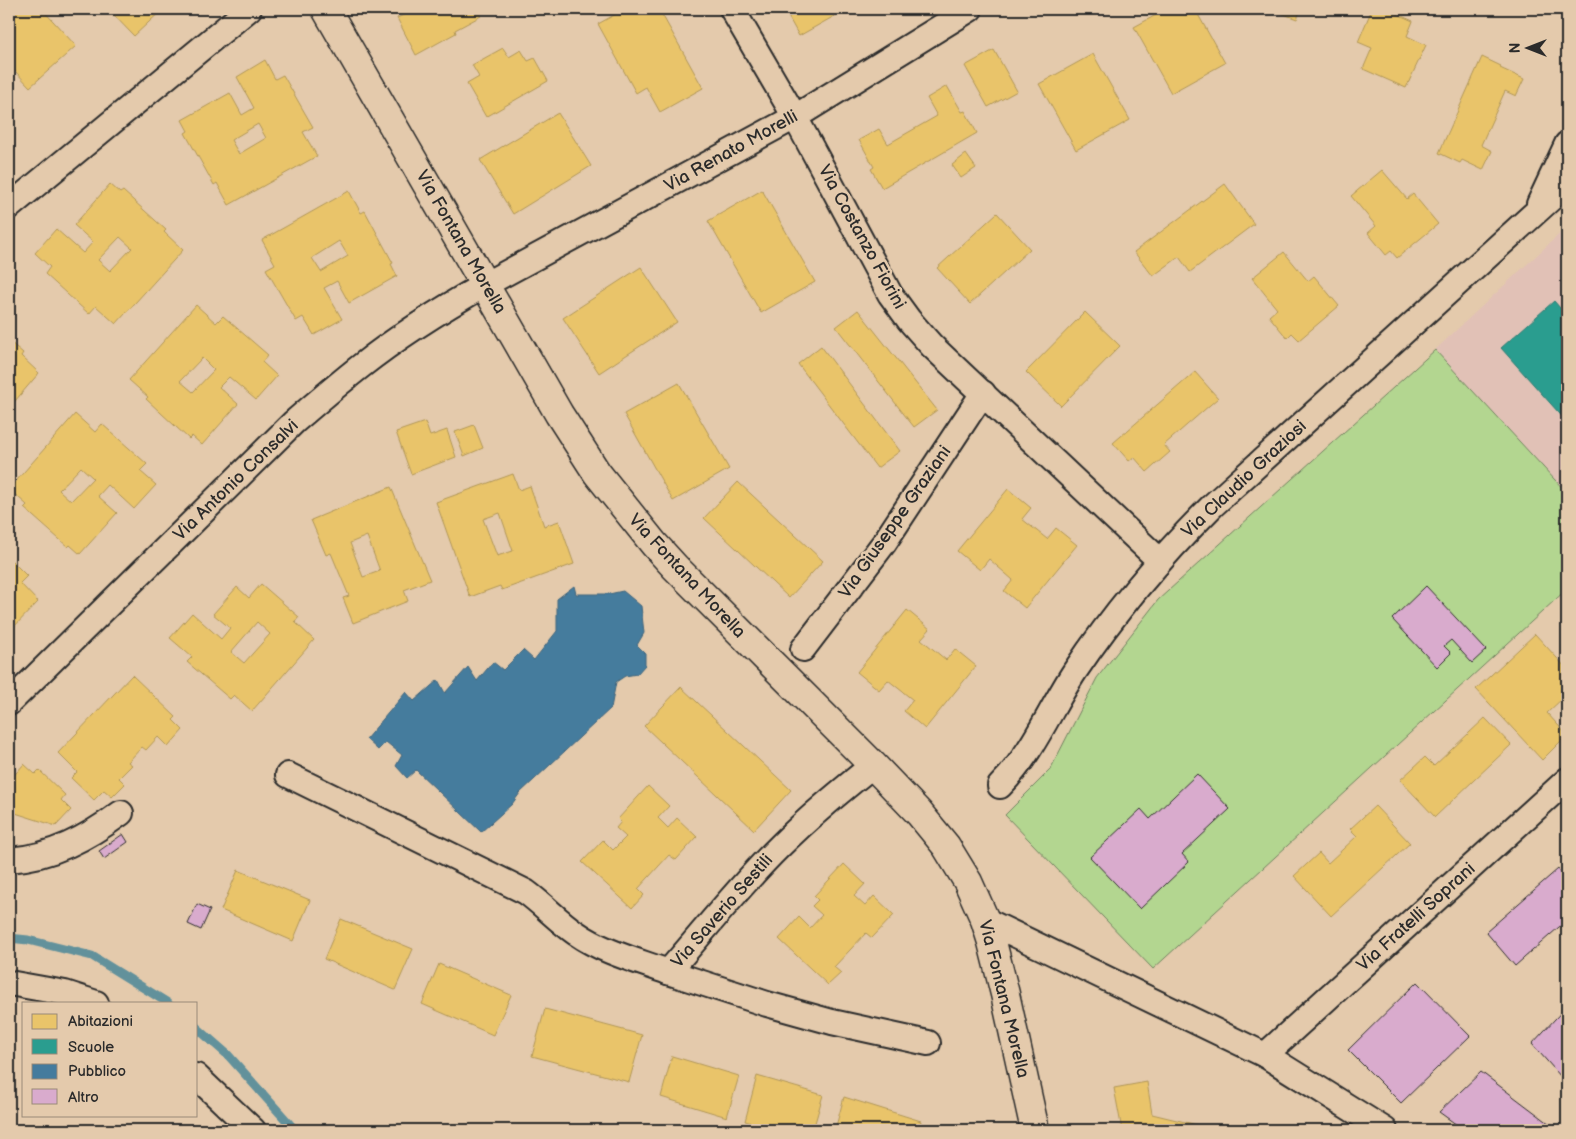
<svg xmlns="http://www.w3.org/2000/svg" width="1576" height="1139" font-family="'Balsamiq Sans',sans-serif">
  <rect width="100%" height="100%" fill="#e4caac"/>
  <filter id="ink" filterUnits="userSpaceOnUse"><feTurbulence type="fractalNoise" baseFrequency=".02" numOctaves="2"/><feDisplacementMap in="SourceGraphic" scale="10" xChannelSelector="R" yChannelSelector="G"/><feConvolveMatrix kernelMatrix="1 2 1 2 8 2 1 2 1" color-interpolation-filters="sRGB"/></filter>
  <g filter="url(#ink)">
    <!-- built -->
    <polygon fill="#e1c1b6" points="1567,227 1567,493 1435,350"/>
    <!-- green -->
    <polygon fill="#b3d690" stroke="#6f805e" points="1435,350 1567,493 1567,589 1153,969 1005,815 1050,770 1097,678 1158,600"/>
    <!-- homes -->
    <g fill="#e9c46a" stroke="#b09657" fill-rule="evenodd">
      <polygon points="9,9 42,9 76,46 30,87 14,70 9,74"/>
      <polygon points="108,9 163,9 134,36"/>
      <polygon points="416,9 477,9 481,16 455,30 456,33 416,55 397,18"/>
      <polygon points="625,9 659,9 703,88 660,112 646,87 636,93 598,24"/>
      <polygon points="784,9 847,9 799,36"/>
      <polygon points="1167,9 1195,9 1225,63 1171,93 1134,27"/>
      <polygon points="1270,9 1301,9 1297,19"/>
      <polygon points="1372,9 1386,9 1413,21 1407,36 1426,45 1406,88 1363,69 1372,48 1358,42"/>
      <polygon points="503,48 509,57 521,50 528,61 535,58 548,81 486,117 467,84 479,77 472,65"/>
      <polygon points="994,50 1017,91 988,107 965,66"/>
      <polygon points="1093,54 1130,120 1076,150 1039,84"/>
      <polygon points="1482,57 1501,66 1500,68 1524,79 1516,96 1505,91 1481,145 1492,151 1483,170 1462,160 1460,163 1439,153"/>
      <path d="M265 60 275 79 283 75 313 127 303 132 317 156 229 205 217 183 214 185 185 133 188 131 182 120 230 93 242 115 254 108 237 77ZM258 124 266 138 239 154 231 140Z"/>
      <polygon points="947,86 962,112 965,111 977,133 882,188 871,169 874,167 859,140 879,129 888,144 937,116 927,98"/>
      <polygon points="558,113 591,166 513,214 480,160"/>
      <polygon points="966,154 976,168 961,178 952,165"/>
      <polygon points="1382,170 1407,199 1413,194 1438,224 1397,258 1391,251 1386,255 1368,233 1376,226 1351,196"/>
      <path d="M110 184 120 193 123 191 166 230 164 232 183 250 116 324 96 306 89 314 45 274 50 267 35 253 56 229 83 253 93 242 74 225ZM120 237 132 248 110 271 98 260Z"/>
      <polygon points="1225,184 1254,224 1190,272 1179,257 1153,276 1134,252"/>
      <polygon points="762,190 815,282 761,313 708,221"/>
      <path d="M349 191 361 213 365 211 393 263 391 264 397 276 349 303 337 281 324 288 342 319 314 335 303 317 296 321 266 269 275 264 262 240ZM339 241 348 256 321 272 312 258Z"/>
      <polygon points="997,213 1030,249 970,304 937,268"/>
      <polygon points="1284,252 1308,281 1314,276 1339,306 1299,340 1292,333 1287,338 1269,316 1277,309 1252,278"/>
      <polygon points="641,267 677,322 599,373 563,318"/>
      <path d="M196 305 216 323 223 316 268 355 262 362 277 376 256 400 229 377 219 387 238 404 202 445 192 436 189 439 146 399 148 397 129 380ZM202 358 214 370 193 392 180 381Z"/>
      <polygon points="858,310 937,410 914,427 836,327"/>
      <polygon points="1085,312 1120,346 1061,406 1026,372"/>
      <polygon points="9,341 23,353 21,356 39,373 9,408"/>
      <polygon points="821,346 900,451 877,468 798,364"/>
      <polygon points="1195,372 1218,398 1164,445 1170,452 1147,472 1134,457 1129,461 1113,443"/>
      <polygon points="679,383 729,469 673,501 624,414"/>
      <path d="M75 414 95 432 102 424 147 464 140 471 156 485 134 509 108 485 98 496 117 513 80 554 70 545 68 547 24 508 27 505 9 489ZM81 467 93 478 71 501 59 490Z"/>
      <polygon points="425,422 430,436 447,430 456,457 411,474 396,432"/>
      <polygon points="474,425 483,448 464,456 455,432"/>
      <path d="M513 474 519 490 530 486 544 526 559 521 574 564 502 590 500 586 470 597 436 502ZM500 513 513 551 497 556 483 519Z"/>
      <polygon points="738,482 823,561 789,598 704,518"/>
      <path d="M391 487 430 580 404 590 408 601 353 623 343 598 349 596 331 553 326 555 311 520ZM367 536 380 571 363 577 350 543Z"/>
      <polygon points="1008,489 1031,508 1022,519 1047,539 1056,528 1077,545 1025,608 1004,591 1013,580 989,559 980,570 957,551"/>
      <polygon points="9,558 27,576 20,583 38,602 9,632"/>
      <path d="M261 584 299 617 295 622 314 640 252 711 234 695 230 699 187 662 192 657 170 638 192 613 221 639 230 628 213 614 237 587 249 598ZM257 622 270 634 244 663 231 652Z"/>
      <polygon points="907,610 930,629 921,639 946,660 955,649 976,666 925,729 904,711 913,700 888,680 879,690 857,672"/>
      <polygon points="1535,634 1567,669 1567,702 1563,698 1547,713 1567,735 1542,760 1476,689"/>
      <polygon points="132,675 176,717 173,720 183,730 168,747 158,737 146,750 142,747 128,762 132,765 119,778 125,784 112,797 104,790 94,800 71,778 77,772 58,753"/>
      <polygon points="681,687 791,790 754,830 644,726"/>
      <polygon points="1485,718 1511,745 1435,817 1400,780 1425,757 1434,766"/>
      <polygon points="24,764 35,774 39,770 65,795 61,800 71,810 56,826 9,811 9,781"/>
      <polygon points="648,786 669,806 658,818 668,828 677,818 697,837 676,860 669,855 638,889 644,895 632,908 582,862 603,840 613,850 626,837 616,828 621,822 618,819"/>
      <polygon points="1375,806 1410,843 1331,916 1294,876 1319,853 1328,863 1357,836 1350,829"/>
      <polygon points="844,864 865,884 854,896 865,906 874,896 894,915 872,938 866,933 834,967 841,973 828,985 779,939 799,917 810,928 822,915 812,906 818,900 814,896"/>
      <polygon points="238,870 310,900 293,941 221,910"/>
      <polygon points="341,919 413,949 395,990 324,959"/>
      <polygon points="439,964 511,995 493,1035 422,1004"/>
      <polygon points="545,1009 642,1035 629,1082 532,1056"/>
      <polygon points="672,1056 739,1076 727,1117 661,1097"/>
      <polygon points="757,1076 823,1095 813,1130 777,1130 745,1121"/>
      <polygon points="1147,1082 1152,1114 1218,1130 1122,1130 1114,1088"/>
      <polygon points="844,1097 921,1121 919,1130 835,1130"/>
    </g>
    <!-- schools -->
    <polygon fill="#2a9d8f" stroke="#2a7b71" points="1554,301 1567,316 1567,422 1501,348"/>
    <!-- public -->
    <polygon fill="#457b9d" stroke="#3d637b" points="574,586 576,594 609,594 623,591 641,606 644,633 637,645 645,653 645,665 637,674 625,676 616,682 611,708 520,793 512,804 481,832 416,770 407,778 396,766 402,755 386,742 378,750 366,739 406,692 414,701 438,680 445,693 468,667 477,681 493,662 503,670 523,650 534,660 557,631 557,599"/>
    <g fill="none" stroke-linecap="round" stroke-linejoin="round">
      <!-- stream -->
      <g stroke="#62919b" stroke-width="9">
        <polyline points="9,938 28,940 92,956 168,1003"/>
        <polyline points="196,1027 228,1055 295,1130"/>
      </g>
    </g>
    <!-- building -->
    <g fill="#d9abcd" stroke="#2b2b2b">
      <polygon points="1426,586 1486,650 1472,663 1451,640 1444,646 1451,653 1437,667 1392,619"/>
      <polygon points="1197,774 1230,809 1182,854 1189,862 1140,909 1090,857 1141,809 1150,819"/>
      <polygon points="123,834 128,842 104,859 99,851"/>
      <polygon points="1558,869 1567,880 1567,920 1515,966 1486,932"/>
      <polygon points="197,904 210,910 201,930 188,924"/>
      <polygon points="1417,982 1470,1036 1401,1103 1348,1050"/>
      <polygon points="1567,1006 1567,1074 1562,1078 1532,1044"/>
      <polygon points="1481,1072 1558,1130 1464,1130 1439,1112"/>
    </g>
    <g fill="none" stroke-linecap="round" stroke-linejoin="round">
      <!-- minor casing -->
      <g stroke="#2b2b2b" stroke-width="28">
        <g id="minor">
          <polyline points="732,9 795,117 890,294 909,320 932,346 1159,560"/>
          <polyline points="1539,204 1567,144"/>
          <polyline points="9,207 249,9"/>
          <polyline points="803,649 884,543 983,393"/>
          <path d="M9 703 294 422C316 403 338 384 361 366 400 335 442 309 486 284L795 117 970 9"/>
          <path d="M288 775 526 892C544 905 558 921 576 933 603 952 638 961 668 972 705 930 740 885 780 846 809 817 841 791 873 765"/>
          <path d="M1000 786C1033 753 1050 709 1075 671 1115 611 1161 557 1212 506L1567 184"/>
          <path d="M9 860C52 857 87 838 121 813"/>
          <polyline points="985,920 1265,1055 1385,1130"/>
          <polyline points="668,972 767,1004 832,1022 928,1043"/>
          <polyline points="9,983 65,993 96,1003"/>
          <polyline points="1265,1055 1567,780"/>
          <polyline points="196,1076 253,1130"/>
        </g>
      </g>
      <!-- tertiary casing -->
      <g stroke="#2b2b2b" stroke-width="31">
        <polyline id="tertiary" points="326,9 559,414 597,473 654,544 675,567 873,765 919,813 946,846 968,882 985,920 992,942 1005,994 1035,1130"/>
      </g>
      <!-- minor -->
      <use href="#minor" stroke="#e4caac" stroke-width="24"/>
      <!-- tertiary -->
      <use href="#tertiary" stroke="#e4caac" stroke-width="28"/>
    </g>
  </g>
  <g text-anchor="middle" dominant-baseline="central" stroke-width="5" stroke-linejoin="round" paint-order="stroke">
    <!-- street labels -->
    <g font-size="18" fill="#2b2b2b" stroke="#e4caac">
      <text transform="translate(731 151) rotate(-29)">Via Renato Morelli</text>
      <text transform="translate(862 237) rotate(61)">Via Costanzo Fiorini</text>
      <text transform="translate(461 242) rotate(60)">Via Fontana Morella</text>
      <text transform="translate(1244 479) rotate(-43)">Via Claudio Graziosi</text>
      <text transform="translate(236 480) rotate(-44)">Via Antonio Consalvi</text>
      <text transform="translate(895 522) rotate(-55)">Via Giuseppe Graziani</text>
      <text transform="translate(687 576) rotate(47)">Via Fontana Morella</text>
      <text transform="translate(722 911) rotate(-49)">Via Saverio Sestili</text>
      <text transform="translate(1416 917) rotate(-42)">Via Fratelli Soprani</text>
      <text transform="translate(1004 999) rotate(76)">Via Fontana Morella</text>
    </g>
  </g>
  <!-- margin -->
  <rect width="1576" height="1139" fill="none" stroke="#e4caac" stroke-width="30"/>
  <rect x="15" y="15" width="1546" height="1109" fill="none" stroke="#2b2b2b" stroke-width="2" filter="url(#ink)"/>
  <!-- legend -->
  <rect x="22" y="1002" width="175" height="115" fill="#e4caac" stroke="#9a8a78"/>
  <rect x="32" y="1014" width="25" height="15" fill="#e9c46a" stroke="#9a8a78"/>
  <text x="68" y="1026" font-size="15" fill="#2b2b2b">Abitazioni</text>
  <rect x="32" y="1039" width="25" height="15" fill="#2a9d8f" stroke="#9a8a78"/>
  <text x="68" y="1052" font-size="15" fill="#2b2b2b">Scuole</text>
  <rect x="32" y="1064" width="25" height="15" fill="#457b9d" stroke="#9a8a78"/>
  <text x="68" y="1076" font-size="15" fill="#2b2b2b">Pubblico</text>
  <rect x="32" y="1089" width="25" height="15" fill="#d9abcd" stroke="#9a8a78"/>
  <text x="68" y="1102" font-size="15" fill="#2b2b2b">Altro</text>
  <!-- north arrow -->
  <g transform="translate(1528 48) rotate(270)" stroke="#e4caac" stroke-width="4" paint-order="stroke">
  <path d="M0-4L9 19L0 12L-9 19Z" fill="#2b2b2b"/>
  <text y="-8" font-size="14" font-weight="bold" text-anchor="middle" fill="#2b2b2b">N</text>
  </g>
</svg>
